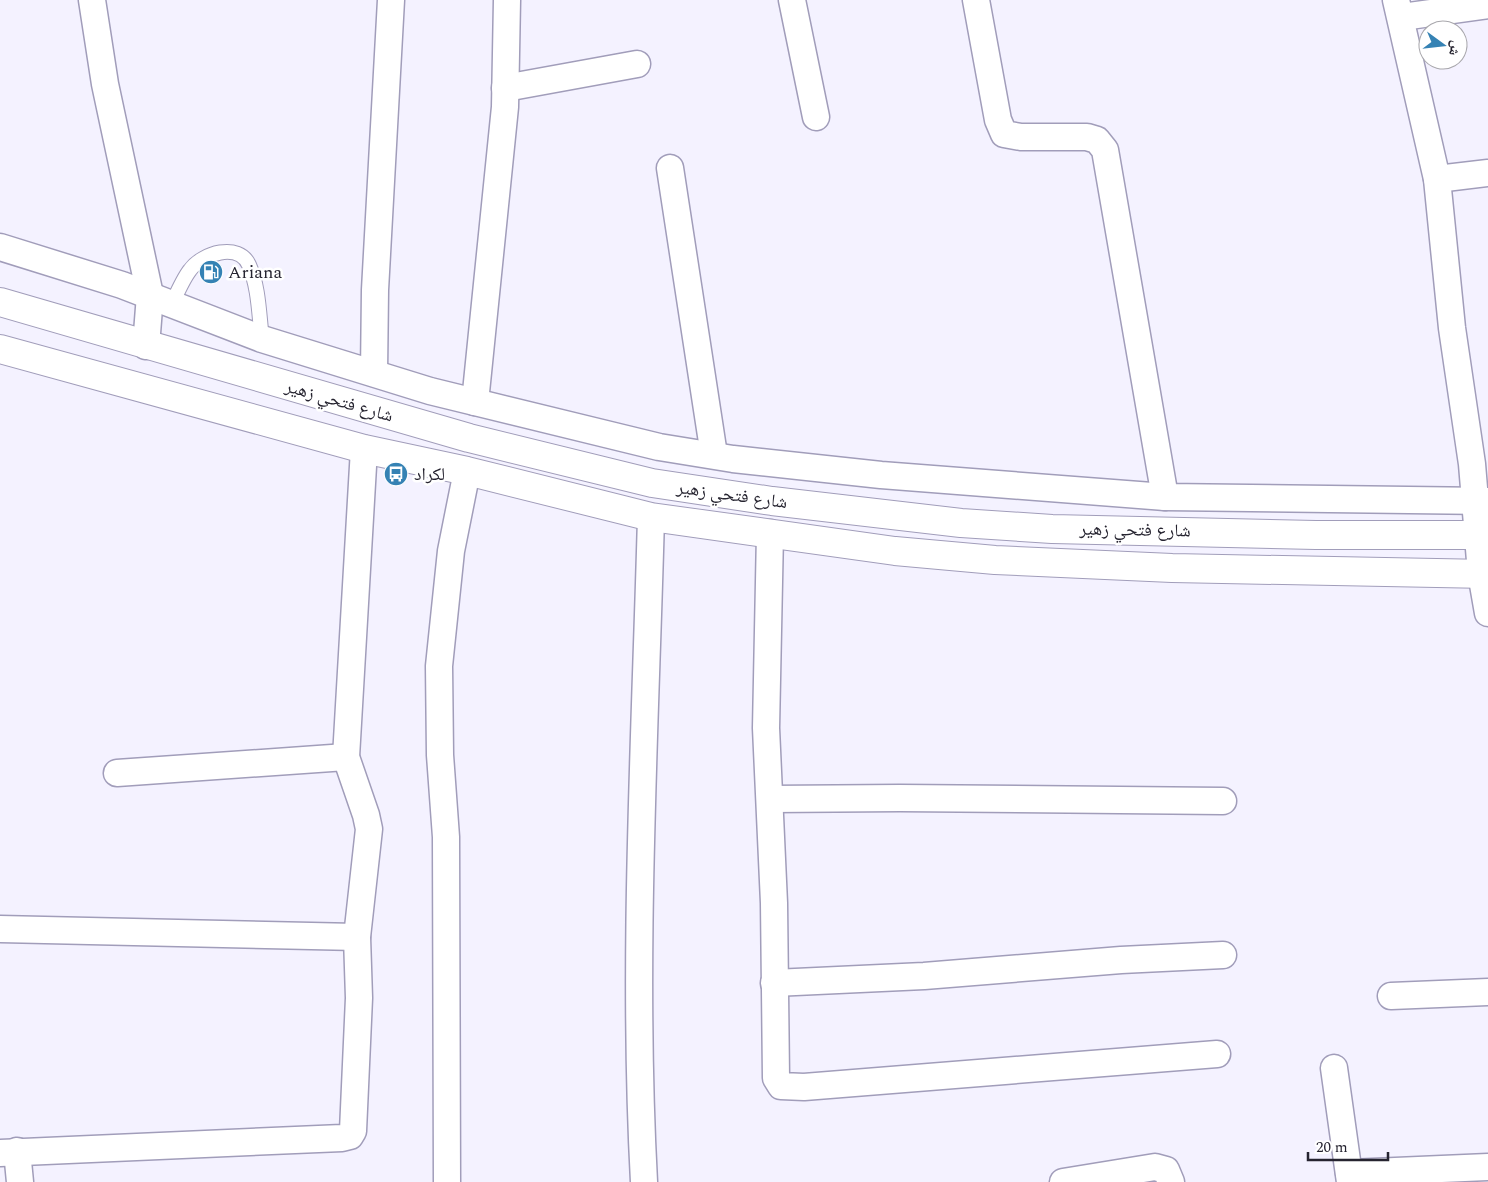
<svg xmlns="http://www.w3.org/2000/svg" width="1488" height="1182" font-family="Spectral,'Noto Naskh Arabic',serif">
  <rect width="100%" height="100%" fill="#f4f2ff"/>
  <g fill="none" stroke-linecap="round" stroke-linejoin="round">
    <!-- service casing -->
    <g stroke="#a19dba" stroke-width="16">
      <path id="service" d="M172 304C177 293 183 279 190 270 202 253 239 242 249 265 259 287 259 316 262 339"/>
    </g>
    <!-- minor casing -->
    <g stroke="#a19dba" stroke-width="29">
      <g id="minor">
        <polyline points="92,0 105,84 150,295 146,346"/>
        <polyline points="792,0 816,117"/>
        <polyline points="976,0 998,120 1004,134 1021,137 1087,137 1097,140 1105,150 1165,497"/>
        <polyline points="1396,0 1437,179 1452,328 1472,464 1481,573 1488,613"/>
        <polyline points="1402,17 1488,5"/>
        <polyline points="505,88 637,64"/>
        <polyline points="670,168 714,455"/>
        <polyline points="1437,179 1488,173"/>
        <polyline points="0,247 122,285 262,339 430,391 659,447 733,459 881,475 1165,497 1488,501"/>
        <polyline points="374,373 375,290 391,0"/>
        <polyline points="475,402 505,107 507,0"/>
        <polyline points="770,533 766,728 774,903 776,1078 781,1086 804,1087 1217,1054"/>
        <polyline points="117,773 346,757"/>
        <polyline points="771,799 900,798 1223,801"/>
        <polyline points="0,929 357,937"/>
        <polyline points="774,983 924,976 1121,960 1223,955"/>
        <polyline points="1391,996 1488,992"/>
        <polyline points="1334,1068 1350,1182"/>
        <polyline points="17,1151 20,1182"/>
        <polyline points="0,1153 342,1138 350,1136 353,1131 359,998 357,937 369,829 366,815 346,757 364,449"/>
        <polyline points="1349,1173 1488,1167"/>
        <polyline points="447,1182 446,837 440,755 439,666 451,551 467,471"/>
        <path d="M644 1182C632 961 645 739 651 517"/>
        <polyline points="1063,1182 1155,1167 1166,1170 1171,1182"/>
      </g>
    </g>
    <!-- tertiary casing -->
    <g stroke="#a19dba" stroke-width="30">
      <g id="tertiary">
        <polyline points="0,302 469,438 652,483 772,501 961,523 1052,529 1316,535 1488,535"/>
        <polyline points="0,349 364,449 467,471 651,517 895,551 995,560 1172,568 1488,574"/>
      </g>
    </g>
    <!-- service -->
    <use href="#service" stroke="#fff" stroke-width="14"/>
    <!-- minor -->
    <use href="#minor" stroke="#fff" stroke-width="26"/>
    <!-- tertiary -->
    <use href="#tertiary" stroke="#fff" stroke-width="28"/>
  </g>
  <!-- icons -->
  <defs>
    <g id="fuel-disc" transform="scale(1.25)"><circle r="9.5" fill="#3582b4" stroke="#fff"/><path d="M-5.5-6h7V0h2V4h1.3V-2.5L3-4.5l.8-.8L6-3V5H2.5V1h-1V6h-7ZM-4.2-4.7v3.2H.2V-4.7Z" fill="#fff"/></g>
    <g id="bus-disc" transform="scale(1.25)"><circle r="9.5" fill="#3582b4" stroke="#fff"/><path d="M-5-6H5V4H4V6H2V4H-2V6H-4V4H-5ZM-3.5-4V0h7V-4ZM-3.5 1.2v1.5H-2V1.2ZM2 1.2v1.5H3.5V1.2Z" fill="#fff"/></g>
  </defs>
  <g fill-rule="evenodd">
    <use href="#fuel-disc" x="211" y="272"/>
    <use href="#bus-disc" x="396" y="474"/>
  </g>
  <g text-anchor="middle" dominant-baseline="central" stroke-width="5" stroke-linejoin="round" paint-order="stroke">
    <!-- poi labels -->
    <g font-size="18" fill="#262430" stroke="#fff" text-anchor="start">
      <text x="228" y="272">Ariana</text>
      <text x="414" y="474">لكراد</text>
    </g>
    <!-- street labels -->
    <g font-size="18" fill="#262430" stroke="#fff">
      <text transform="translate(339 401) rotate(16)">شارع فتحي زهير</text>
      <text transform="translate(732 495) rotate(8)">شارع فتحي زهير</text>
      <text transform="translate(1135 530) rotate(1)">شارع فتحي زهير</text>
    </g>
  </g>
  <!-- north arrow -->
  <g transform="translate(1443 45) rotate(105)"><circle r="24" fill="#ffffff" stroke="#a8a7ac"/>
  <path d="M0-4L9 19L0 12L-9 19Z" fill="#3582b4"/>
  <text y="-8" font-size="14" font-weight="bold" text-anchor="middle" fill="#262430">ش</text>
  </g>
  <!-- scale -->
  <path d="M1308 1152v8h80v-8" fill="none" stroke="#262430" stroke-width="2.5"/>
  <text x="1316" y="1152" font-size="15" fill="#262430" stroke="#ffffff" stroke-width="4" paint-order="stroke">20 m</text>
</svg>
